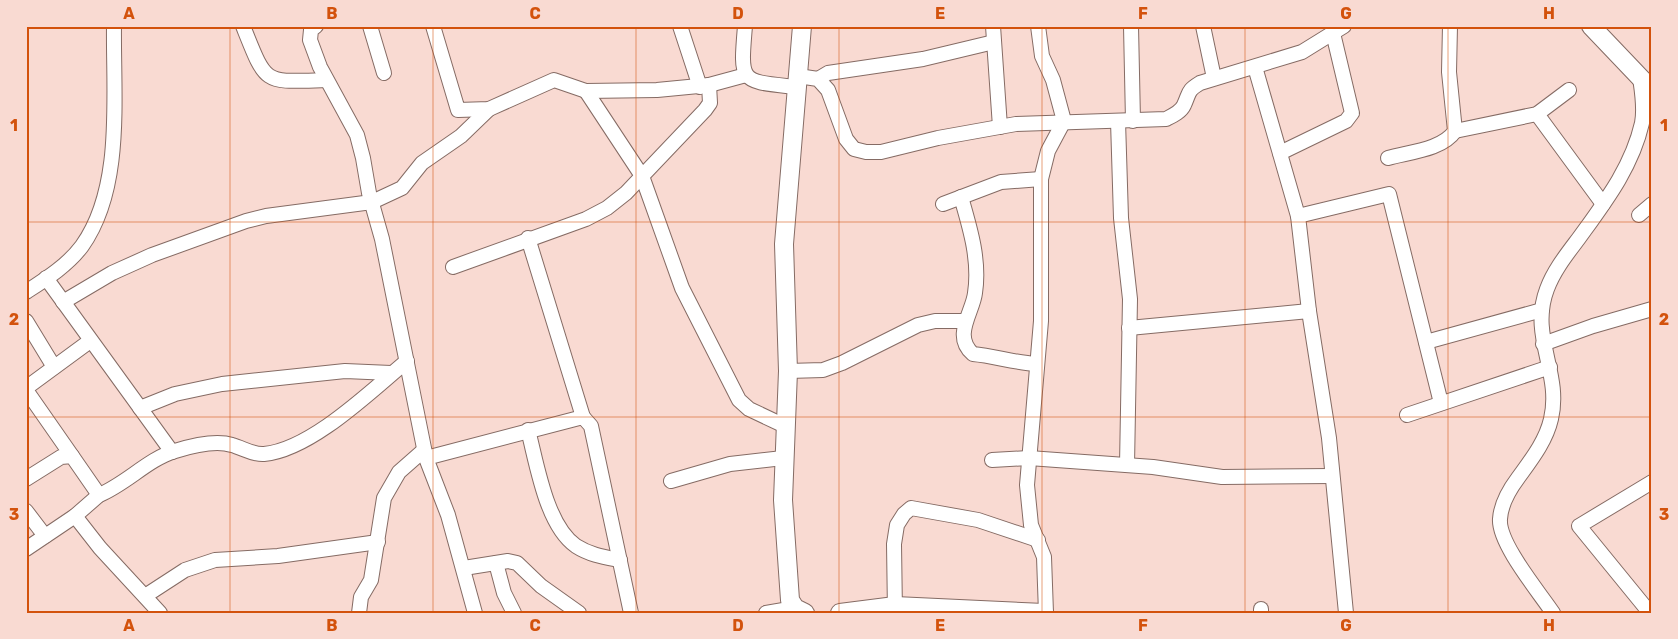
<svg xmlns="http://www.w3.org/2000/svg" width="1678" height="639" font-family="Rubik,sans-serif">
  <rect width="100%" height="100%" fill="#f9dad2"/>
  <g fill="none" stroke-linecap="round" stroke-linejoin="round">
    <!-- minor casing -->
    <g stroke="#856b64" stroke-width="16">
      <g id="minor">
        <path d="M243 26C267 86 263 82 326 80"/>
        <polyline points="316,26 311,30 310,40 320,67 357,135 363,158 369,193 382,239 426,458 448,515 475,613"/>
        <polyline points="370,26 384,73"/>
        <polyline points="433,26 458,110 489,109 554,80 586,91 657,90 709,85 710,103 705,110 626,193 607,208 586,219 453,267"/>
        <polyline points="680,26 700,87"/>
        <path d="M745 26C740 84 740 81 796 87"/>
        <polyline points="993,26 1000,127"/>
        <polyline points="1038,26 1042,56 1053,80 1064,121 1048,151 1041,179 1041,321 1027,485 1031,525 1044,557 1046,613"/>
        <polyline points="1131,26 1133,121"/>
        <polyline points="1203,26 1214,78"/>
        <polyline points="1255,67 1298,216 1309,311 1329,438 1346,613"/>
        <path d="M798 76 818 79 828 90 846 139 854 149 866 152H881L938 138 1016 124 1166 119C1172 116 1181 112 1184 105 1190 92 1187 91 1200 83L1302 52 1344 26"/>
        <polyline points="818,79 828,73 923,59 994,42"/>
        <polyline points="709,85 746,75"/>
        <polyline points="586,91 642,176 682,288 739,400 749,409 785,426"/>
        <polyline points="1537,114 1603,204"/>
        <polyline points="1118,121 1121,218 1130,299 1127,465"/>
        <polyline points="1455,131 1537,114 1569,90"/>
        <polyline points="1280,153 1346,121 1352,113 1333,33"/>
        <path d="M1388 158C1409 152 1442 150 1455 131L1449 72 1450 26"/>
        <path d="M961 197C970 228 980 260 975 293 973 312 952 336 973 354 995 356 1015 363 1037 364"/>
        <polyline points="943,204 1001,182 1041,179"/>
        <polyline points="1639,215 1652,204"/>
        <polyline points="1298,216 1389,194 1441,403"/>
        <polyline points="528,238 583,417"/>
        <polyline points="46,278 172,452"/>
        <path d="M26 292C46 279 68 265 82 246 124 187 113 95 114 26"/>
        <polyline points="63,302 112,273 152,255 246,221 266,216 372,202 402,188 422,163 461,136 489,109"/>
        <polyline points="26,321 54,367"/>
        <polyline points="1129,328 1309,311"/>
        <polyline points="1426,342 1542,310"/>
        <polyline points="1543,344 1593,326 1652,309"/>
        <polyline points="788,371 823,370 842,363 918,325 935,321 964,321"/>
        <polyline points="26,388 90,341"/>
        <polyline points="26,390 72,456"/>
        <polyline points="140,408 175,394 222,384 345,371 391,373"/>
        <polyline points="1407,415 1550,367"/>
        <path d="M528 430C537 464 546 525 576 546 590 555 604 557 620 560"/>
        <polyline points="426,458 583,417 591,426 631,613"/>
        <polyline points="992,460 1029,458 1153,467 1222,477 1332,476"/>
        <path d="M26 479 61 457 72 456 99 495C126 484 148 459 175 451 191 446 216 440 232 445 243 448 253 455 264 454 311 450 372 390 407 361"/>
        <polyline points="671,481 730,464 783,458"/>
        <polyline points="26,511 45,536"/>
        <polyline points="75,516 100,548 160,613"/>
        <polyline points="26,549 75,516 99,495"/>
        <polyline points="496,563 504,593 514,613"/>
        <polyline points="464,568 508,561 517,563 541,586 579,613"/>
        <polyline points="145,596 185,570 215,560 278,556 378,542"/>
        <polyline points="359,613 361,597 371,580 384,498 399,472 424,450"/>
        <polyline points="766,613 795,608"/>
        <polyline points="895,613 894,544 897,525 904,514 911,508 978,520 1038,540"/>
        <polyline points="1261,613 1261,609"/>
        <path d="M1553 613C1539 592 1498 543 1500 519 1501 503 1509 490 1518 478 1531 460 1546 441 1551 419 1562 373 1529 336 1547 289 1554 270 1567 254 1579 238 1605 202 1632 167 1642 123 1645 108 1642 92 1640 78"/>
        <polyline points="1650,613 1579,526 1652,482"/>
      </g>
    </g>
    <!-- tertiary casing -->
    <g stroke="#856b64" stroke-width="20">
      <g id="tertiary">
        <polyline points="802,26 784,244 788,371 783,500 790,600 795,608 805,613"/>
        <polyline points="1591,26 1652,90"/>
        <polyline points="840,613 895,606 1044,613"/>
      </g>
    </g>
    <!-- minor -->
    <use href="#minor" stroke="#fff" stroke-width="14"/>
    <!-- tertiary -->
    <use href="#tertiary" stroke="#fff" stroke-width="18"/>
  </g>
  <!-- grid -->
  <path fill="none" stroke="#d3520c" stroke-width="1" stroke-opacity="0.55" d="M230 26V613M433 26V613M636 26V613M839 26V613M1042 26V613M1245 26V613M1448 26V613M26 222H1652M26 417H1652"/>
  <!-- border -->
  <rect width="1678" height="639" fill="none" stroke="#f9dad2" stroke-width="55"/>
  <rect x="28" y="28" width="1622" height="584" fill="none" stroke="#d3520c" stroke-width="2"/>
  <g font-size="16" text-anchor="middle" font-weight="bold" fill="#d3520c">
    <text x="129" y="19">A</text>
    <text x="332" y="19">B</text>
    <text x="535" y="19">C</text>
    <text x="738" y="19">D</text>
    <text x="940" y="19">E</text>
    <text x="1143" y="19">F</text>
    <text x="1346" y="19">G</text>
    <text x="1549" y="19">H</text>
    <text x="14" y="131">1</text>
    <text x="1664" y="131">1</text>
    <text x="14" y="325">2</text>
    <text x="1664" y="325">2</text>
    <text x="14" y="520">3</text>
    <text x="1664" y="520">3</text>
    <text x="129" y="631">A</text>
    <text x="332" y="631">B</text>
    <text x="535" y="631">C</text>
    <text x="738" y="631">D</text>
    <text x="940" y="631">E</text>
    <text x="1143" y="631">F</text>
    <text x="1346" y="631">G</text>
    <text x="1549" y="631">H</text>
  </g>
</svg>
